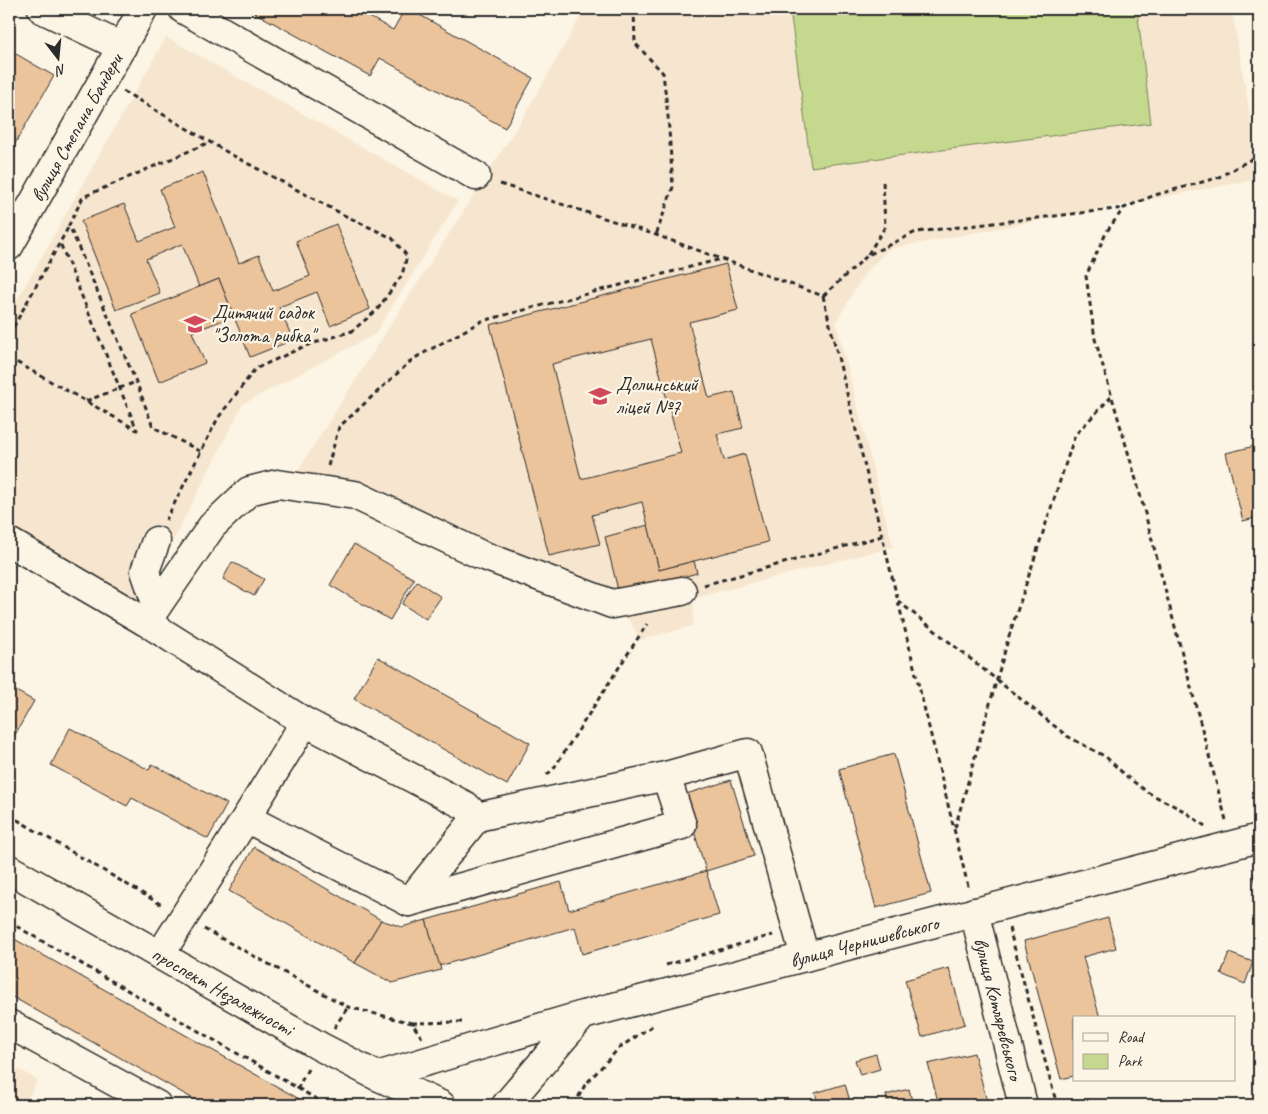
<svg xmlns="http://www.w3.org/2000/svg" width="1268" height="1114" font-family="Caveat,sans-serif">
  <rect width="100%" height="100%" fill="#fcf5e5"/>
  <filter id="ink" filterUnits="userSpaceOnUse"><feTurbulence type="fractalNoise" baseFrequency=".02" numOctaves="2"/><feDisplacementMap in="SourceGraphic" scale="10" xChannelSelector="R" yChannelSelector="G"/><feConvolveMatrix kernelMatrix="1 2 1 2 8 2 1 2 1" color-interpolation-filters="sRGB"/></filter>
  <g filter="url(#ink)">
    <!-- built -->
    <g fill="#f7e6cf">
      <polygon points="585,9 1232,9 1259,168 1259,179 889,249 865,273 836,322 893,547 694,598 693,626 640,640 629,620 358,505 298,470 524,116"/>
      <polygon points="166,37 458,201 375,334 243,404 139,608 9,535 9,314"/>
      <polygon points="9,1064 38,1080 24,1105 9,1105"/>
    </g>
    <!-- green -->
    <polygon fill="#c4d98e" stroke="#78825c" points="790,9 1137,9 1151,123 811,167"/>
    <!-- building -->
    <g fill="#ecc49c" stroke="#2b2b2b" fill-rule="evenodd">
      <polygon points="248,9 355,9 393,30 405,9 409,9 533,78 505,128 380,58 370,76"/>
      <polygon points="11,51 54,76 9,154 9,55"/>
      <polygon points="203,172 239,263 259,255 273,291 310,276 296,241 336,224 370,309 330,326 317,292 279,307 293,340 250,357 219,279 199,287 182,244 146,259 160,293 116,310 81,221 124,204 139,241 175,227 160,189"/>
      <path d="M726 264 738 310 689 322 709 398 734 392 743 428 717 434 724 460 745 454 768 542 659 570 642 502 592 515 600 544 549 556 490 325ZM651 339 681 453 581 479 552 364Z"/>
      <polygon points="219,279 234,316 192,332 205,363 159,382 132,314"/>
      <polygon points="1259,445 1259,517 1243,521 1226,453"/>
      <polygon points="648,525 659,570 694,561 697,573 619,594 605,537"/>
      <polygon points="354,544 414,579 390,620 330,585"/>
      <polygon points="232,562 264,579 254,596 223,579"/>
      <polygon points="417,581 441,597 426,619 402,604"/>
      <polygon points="378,657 530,743 507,785 354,699"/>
      <polygon points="9,687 34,701 12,740 9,739"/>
      <polygon points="70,728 149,770 152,764 227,804 208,839 132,798 127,806 51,765"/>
      <polygon points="894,754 931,893 876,908 839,769"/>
      <polygon points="731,780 754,856 706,871 683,795"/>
      <polygon points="254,847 381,920 355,963 229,891"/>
      <polygon points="706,871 719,915 582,954 575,927 439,966 426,920 561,882 569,910"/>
      <polygon points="1259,872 1259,895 1253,873"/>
      <polygon points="1108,918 1116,948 1083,957 1100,1018 1074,1018 1074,1076 1061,1079 1024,941"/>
      <polygon points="381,920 402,927 426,920 441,970 392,983 355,963"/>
      <polygon points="9,936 310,1105 204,1105 9,995"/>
      <polygon points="1229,953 1253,962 1245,984 1221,974"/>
      <polygon points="949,968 965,1024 922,1037 905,980"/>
      <polygon points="974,1053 988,1105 939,1105 928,1064"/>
      <polygon points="876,1054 880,1069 860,1075 855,1060"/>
      <polygon points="845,1084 851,1105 819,1105 815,1093"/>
      <polygon points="909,1089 913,1105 888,1105 886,1095"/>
    </g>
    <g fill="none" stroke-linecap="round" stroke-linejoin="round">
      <!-- minor casing -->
      <g stroke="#2b2b2b" stroke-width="31">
        <g id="minor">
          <polyline points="42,9 122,47"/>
          <polyline points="183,9 476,176"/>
          <path id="s1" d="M9 246 143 9"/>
          <polyline points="156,541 145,571 157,606"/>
          <polyline points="9,542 146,622 305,722 246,818 409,902 682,825 666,776 748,753 805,957"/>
          <polyline points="146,622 212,526 249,491 277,484 355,495 479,554 612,604 682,591"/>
          <polyline points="305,722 466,806 477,817"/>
          <polyline points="409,902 477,817 666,776"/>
          <path id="s2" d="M974 912 1023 1105"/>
          <polyline points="160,955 246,818"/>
          <polyline points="9,1024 157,1105"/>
          <polyline points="377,1076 583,1015"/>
          <path id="s3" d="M506 1105 583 1015 1259 838"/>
        </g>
      </g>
      <!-- major casing -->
      <g stroke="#2b2b2b" stroke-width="31">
        <g id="major">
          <path id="s4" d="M9 869 321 1047 377 1076 441 1105"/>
        </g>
      </g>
      <!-- path -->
      <g stroke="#2b2b2b" stroke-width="3" stroke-dasharray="5 4" stroke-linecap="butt">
        <polyline points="634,9 635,43 663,73 668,116 673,187 656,235"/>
        <polyline points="1256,9 1259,28"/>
        <polyline points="123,91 232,155 344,215 392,238 407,256 402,275 377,310 352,331 305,346 255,369 218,418 166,520"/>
        <polyline points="500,184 656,235 823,296"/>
        <polyline points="868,254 885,227 883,180"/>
        <polyline points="823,296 969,890"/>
        <polyline points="823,296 868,255 916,232 1124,208"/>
        <polyline points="9,335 69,226"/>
        <polyline points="9,358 137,430 60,243"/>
        <polyline points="86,401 136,382"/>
        <polyline points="200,451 153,427 139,389 69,225 83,197 210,142"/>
        <polyline points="328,466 339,427 413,359 482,321 721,259"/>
        <polyline points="704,585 882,536"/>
        <polyline points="898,601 1067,736 1106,757 1127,777 1149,793 1184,811 1205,826"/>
        <polyline points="547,775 554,768 647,624"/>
        <polyline points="9,815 162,905"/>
        <polyline points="1226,820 1137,483 1095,339 1086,276 1107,231 1124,208 1155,195 1217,178 1259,155"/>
        <polyline points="955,828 1009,636 1075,435 1111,397"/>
        <polyline points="9,922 327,1105"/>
        <polyline points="1009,928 1057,1105"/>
        <polyline points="204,929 348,1007 412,1023 422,1038"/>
        <polyline points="666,965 773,935"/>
        <polyline points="412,1023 463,1022"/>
        <polyline points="334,1028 348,1007"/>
        <polyline points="297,1089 308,1069"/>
        <polyline points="574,1105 585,1085 619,1048 655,1024"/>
      </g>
      <!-- minor -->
      <use href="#minor" stroke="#fcf5e5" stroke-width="28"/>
      <!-- major -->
      <use href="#major" stroke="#fcf5e5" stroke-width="28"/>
    </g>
  </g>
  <!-- icons -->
  <defs>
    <g id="school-bare" transform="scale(1.725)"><path d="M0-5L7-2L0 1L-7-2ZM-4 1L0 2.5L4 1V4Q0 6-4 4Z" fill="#d1495b" stroke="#fcf5e5" stroke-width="2.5" paint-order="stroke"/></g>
  </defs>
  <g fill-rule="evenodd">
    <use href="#school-bare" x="195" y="324"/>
    <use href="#school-bare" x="600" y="396"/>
  </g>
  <g text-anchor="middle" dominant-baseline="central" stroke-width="4.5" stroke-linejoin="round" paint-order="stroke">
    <!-- street labels -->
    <g font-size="20" fill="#2b2b2b" stroke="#fcf5e5">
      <text stroke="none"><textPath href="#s1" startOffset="136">вулиця Степана Бандери</textPath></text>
      <text stroke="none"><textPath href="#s3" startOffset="409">вулиця Чернишевського</textPath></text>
      <text stroke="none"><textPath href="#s4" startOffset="246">проспект Незалежності</textPath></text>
      <text stroke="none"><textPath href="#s2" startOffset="100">вулиця Котляревського</textPath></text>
    </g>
    <!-- poi labels -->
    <g font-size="20" fill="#2b2b2b" stroke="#fcf5e5" text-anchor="start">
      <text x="212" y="312">Дитячий садок<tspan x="212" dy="23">"Золота рибка"</tspan></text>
      <text x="616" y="384">Долинський<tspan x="616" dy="23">ліцей №7</tspan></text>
    </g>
  </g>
  <!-- margin -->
  <rect width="1268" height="1114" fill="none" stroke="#fcf5e5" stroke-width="30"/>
  <rect x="15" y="15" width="1238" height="1084" fill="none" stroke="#2b2b2b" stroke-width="2" filter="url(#ink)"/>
  <!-- legend -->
  <rect x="1073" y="1016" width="162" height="65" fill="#fcf5e5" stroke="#a8a49b"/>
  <rect x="1083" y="1033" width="25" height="8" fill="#fcf5e5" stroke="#a8a49b"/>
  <text x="1118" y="1042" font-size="15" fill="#2b2b2b">Road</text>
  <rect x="1083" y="1054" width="25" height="15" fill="#c4d98e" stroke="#a8a49b"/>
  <text x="1118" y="1066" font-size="15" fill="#2b2b2b">Park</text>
  <!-- north arrow -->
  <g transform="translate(58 58) rotate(164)" stroke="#fcf5e5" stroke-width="4" paint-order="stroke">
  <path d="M0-4L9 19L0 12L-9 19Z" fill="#2b2b2b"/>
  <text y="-8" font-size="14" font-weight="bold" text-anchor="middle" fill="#2b2b2b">N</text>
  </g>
</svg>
